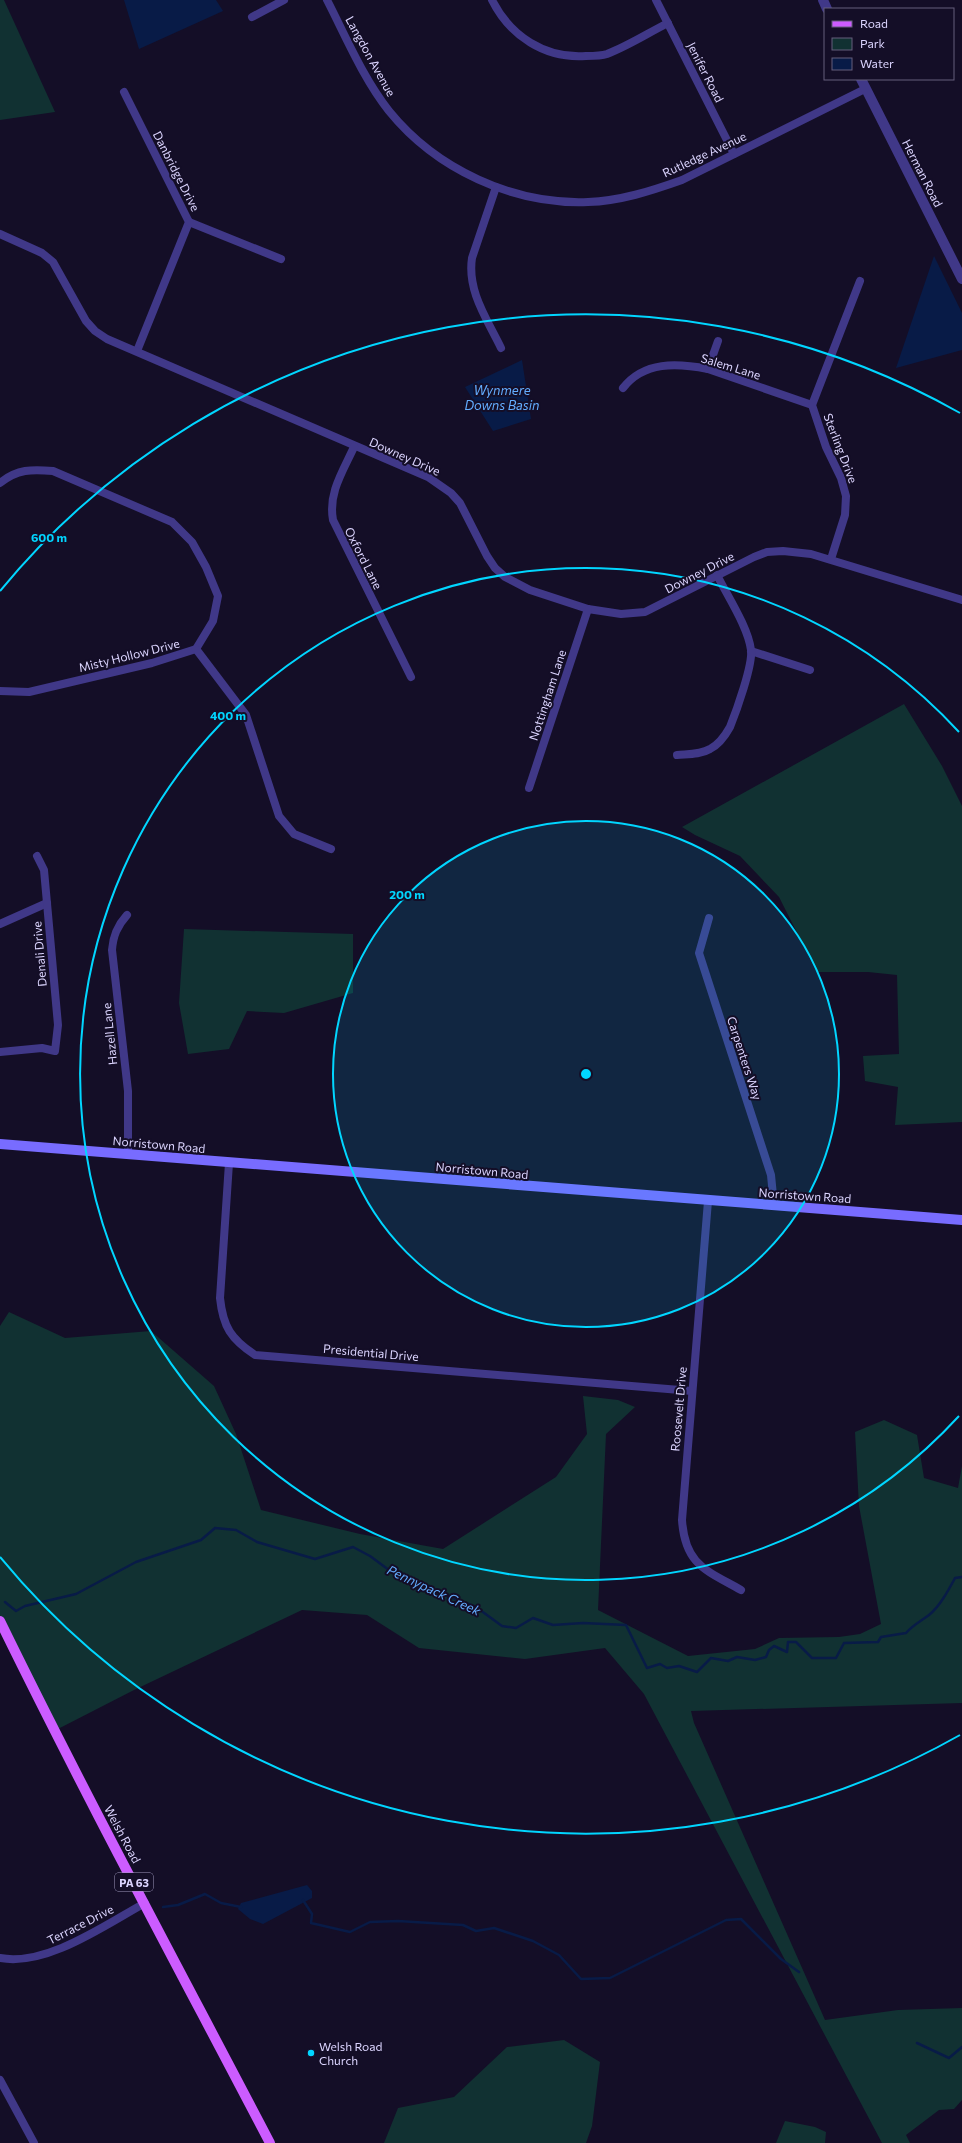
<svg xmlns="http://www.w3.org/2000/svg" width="962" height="2143" font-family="Commissioner,sans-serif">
  <rect width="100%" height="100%" fill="#140e27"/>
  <!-- green -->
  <g fill="#113132">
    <polygon points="0,0 4,0 55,112 0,120"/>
    <polygon points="904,704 942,766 962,806 962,1122 895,1125 898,1087 865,1081 863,1056 899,1054 897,975 868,972 817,972 779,897 740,856 695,835 682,827"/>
    <polygon points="184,929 353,934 353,993 284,1013 247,1011 229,1049 188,1054 179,1003"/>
    <polygon points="9,1312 65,1338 151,1331 214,1386 236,1434 261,1510 360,1534 443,1549 556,1477 587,1434 583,1396 618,1400 635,1407 606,1434 598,1610 688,1656 755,1649 779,1638 839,1637 860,1634 881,1624 859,1506 855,1432 884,1420 917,1435 924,1478 958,1488 962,1466 962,1703 691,1711 694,1723 825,2020 898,2010 962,2008 962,2100 954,2109 939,2110 906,2135 910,2143 882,2143 644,1694 605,1648 525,1659 419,1648 367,1615 302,1610 134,1690 54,1731 0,1621 0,1326"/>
    <polygon points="564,2040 600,2062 592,2126 586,2143 384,2143 398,2108 454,2097 507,2047"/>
    <polygon points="785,2121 815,2127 826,2132 825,2143 776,2143"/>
  </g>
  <!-- water -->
  <g fill="#081b47">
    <polygon points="124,0 216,0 223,11 139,49"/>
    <polygon points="934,256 962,313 962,350 896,368"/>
    <polygon points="522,360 531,419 493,431 465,387"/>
    <polygon points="307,1885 312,1891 312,1898 263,1924 250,1919 238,1909 241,1903"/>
  </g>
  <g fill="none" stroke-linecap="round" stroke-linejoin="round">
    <!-- stream -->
    <g stroke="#081b47" stroke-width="2.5">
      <path d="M5 1602 16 1611 25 1606 76 1594 136 1562 201 1540 215 1528 236 1530 257 1542 315 1559 353 1547 370 1556 397 1576 476 1607 502 1626 516 1628 533 1618 553 1625 583 1623 626 1625 647 1668 660 1664 667 1668 679 1666 697 1672 711 1658 728 1661 737 1657 755 1660 766 1657 769 1650 774 1646 787 1652 788 1642H796L812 1658H836L844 1643 878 1642 881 1637 906 1633C913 1625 921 1621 929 1615 940 1606 948 1591 955 1578L962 1577"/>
      <polyline points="303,1900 312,1914 311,1923 350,1932 370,1922 398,1921 463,1925 476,1931 494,1928 533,1941 559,1955 581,1979 610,1978 726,1920 741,1919 781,1959 799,1972"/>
      <polyline points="163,1907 178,1905 205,1894 221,1903 241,1907"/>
      <polyline points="917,2043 949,2058 962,2047"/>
    </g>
    <!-- minor -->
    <g stroke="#403888" stroke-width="8">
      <path d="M327 0C346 37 363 78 389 111 436 169 513 205 588 202 620 201 651 191 682 180L865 89"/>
      <path d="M492 0C510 36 545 59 586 56 593 56 601 56 607 54 628 46 648 33 668 23"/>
      <polyline points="656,0 734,154"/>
      <polyline points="252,17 284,0"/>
      <polyline points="124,92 189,222 137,351"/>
      <path d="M496 187 472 258C467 291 487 319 501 348"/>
      <polyline points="189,222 281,259"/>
      <polyline points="0,234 42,253 53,262 86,321 95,331 107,339 428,477 451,493 460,503 487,556 495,568 505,577 530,590 588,609 621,614 645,612 754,557 767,552 783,551 811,554 962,600"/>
      <polyline points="708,369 718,341"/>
      <path d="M623 388C644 361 677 363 708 369L812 405"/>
      <path d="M354 447C343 471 328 493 333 520L411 677"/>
      <path d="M0 483C17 469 32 469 53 471L172 522 192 542 206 567 218 596 213 621 196 649 152 663 29 692 0 691"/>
      <polyline points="831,559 845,515 846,496 841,478 826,447 812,405 860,281"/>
      <polyline points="196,649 246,715 279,816 294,834 331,849"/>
      <polyline points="751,651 810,670"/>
      <path d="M677 755C687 754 700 755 710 749 718 745 725 736 730 727 736 712 753 665 751 650 748 627 728 597 717 575"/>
      <polyline points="529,788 588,609"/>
      <path d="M127 915C117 926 113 936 112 950L128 1091V1154"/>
      <polyline points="709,918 699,953 771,1175 774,1206"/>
      <polyline points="0,924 47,903"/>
      <polyline points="0,1052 42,1048 55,1051 58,1025 44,870 37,856"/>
      <path d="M229 1163 220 1298C223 1327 231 1339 255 1355L692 1391"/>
      <path d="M708 1201 682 1520C685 1565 706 1570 741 1590"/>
      <path d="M0 1958C46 1967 105 1925 145 1903"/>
      <polyline points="0,2080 34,2143"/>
    </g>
    <!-- tertiary -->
    <g stroke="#403888" stroke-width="10">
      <polyline points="823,0 827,9"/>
      <polyline points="861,79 962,279"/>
    </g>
    <!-- secondary -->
    <polyline stroke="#786cff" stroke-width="10" points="0,1144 962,1220"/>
    <!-- primary -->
    <path stroke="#cc5cff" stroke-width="10" d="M0 1621C86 1797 179 1969 270 2143"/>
  </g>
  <!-- distance rings -->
  <circle cx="586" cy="1074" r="253" fill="#01d6ff" fill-opacity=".12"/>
  <g fill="none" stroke="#01d6ff" stroke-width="2">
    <circle cx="586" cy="1074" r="253"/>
    <path d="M959 1416A506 506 0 1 1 959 732"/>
    <path d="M960 1735A759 759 0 0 1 0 1557M0 591A759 759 0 0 1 960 413"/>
  </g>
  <!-- markers -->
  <circle fill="#01d6ff" stroke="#140e27" stroke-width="1.5" cx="311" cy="2053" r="4"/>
  <g text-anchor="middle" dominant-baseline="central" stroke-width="4" stroke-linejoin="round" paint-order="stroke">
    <!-- shield labels -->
    <rect fill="#140e27" stroke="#a099be" stroke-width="1" x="115" y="1873" width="38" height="18" rx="3"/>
    <g font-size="11" font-weight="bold" fill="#dcd5ff">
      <text x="134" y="1882">PA 63</text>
    </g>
    <!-- street labels -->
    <g font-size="12" fill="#dcd5ff" stroke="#140e27">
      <text transform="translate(371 56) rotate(61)">Langdon Avenue</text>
      <text transform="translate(706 72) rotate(63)">Jenifer Road</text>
      <text transform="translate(704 154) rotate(-25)">Rutledge Avenue</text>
      <text transform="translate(177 171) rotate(63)">Danbridge Drive</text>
      <text transform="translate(923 173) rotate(63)">Herman Road</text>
      <text transform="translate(731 366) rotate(17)">Salem Lane</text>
      <text transform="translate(841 448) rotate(69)">Sterling Drive</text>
      <text transform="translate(405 456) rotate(24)">Downey Drive</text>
      <text transform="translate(364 558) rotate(63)">Oxford Lane</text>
      <text transform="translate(699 572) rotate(-27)">Downey Drive</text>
      <text transform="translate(129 655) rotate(-14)">Misty Hollow Drive</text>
      <text transform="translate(547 695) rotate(-72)">Nottingham Lane</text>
      <text transform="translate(39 954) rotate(-95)">Denali Drive</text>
      <text transform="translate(109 1034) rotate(-96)">Hazell Lane</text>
      <text transform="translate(745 1058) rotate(72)">Carpenters Way</text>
      <text transform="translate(159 1144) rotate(5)">Norristown Road</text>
      <text transform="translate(482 1170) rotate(5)">Norristown Road</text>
      <text transform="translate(805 1195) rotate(4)">Norristown Road</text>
      <text transform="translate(371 1352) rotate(5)">Presidential Drive</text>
      <text transform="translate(678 1409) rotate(-85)">Roosevelt Drive</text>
      <text transform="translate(123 1834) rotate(62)">Welsh Road</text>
      <text transform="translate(80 1924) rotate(-27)">Terrace Drive</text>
    </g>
    <!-- poi labels -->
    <g font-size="12" fill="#dcd5ff" stroke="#140e27" text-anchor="start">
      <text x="319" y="2046">Welsh Road<tspan x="319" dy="14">Church</tspan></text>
    </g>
    <!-- water labels -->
    <g font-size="13" font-style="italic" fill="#63adff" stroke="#140e27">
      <text x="502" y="390">Wynmere<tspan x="502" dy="15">Downs Basin</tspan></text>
      <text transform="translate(434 1590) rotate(25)">Pennypack Creek</text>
    </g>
  </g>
  <circle cx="586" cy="1074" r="6" fill="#01d6ff" stroke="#140e27" stroke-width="2"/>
  <g font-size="12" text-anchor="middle" font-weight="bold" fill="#01d6ff" stroke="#140e27" stroke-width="4" stroke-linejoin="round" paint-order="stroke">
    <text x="49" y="542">600 m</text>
    <text x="228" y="720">400 m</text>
    <text x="407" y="899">200 m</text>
  </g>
  <!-- legend -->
  <rect x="824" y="8" width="130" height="72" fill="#140e27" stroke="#645e7d"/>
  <rect x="832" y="21" width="20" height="6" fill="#cc5cff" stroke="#645e7d"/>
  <text x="860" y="28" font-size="12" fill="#dcd5ff">Road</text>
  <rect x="832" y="38" width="20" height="12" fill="#113132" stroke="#645e7d"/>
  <text x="860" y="48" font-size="12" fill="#dcd5ff">Park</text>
  <rect x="832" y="58" width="20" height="12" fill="#081b47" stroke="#645e7d"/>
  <text x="860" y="68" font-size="12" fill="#dcd5ff">Water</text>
</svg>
